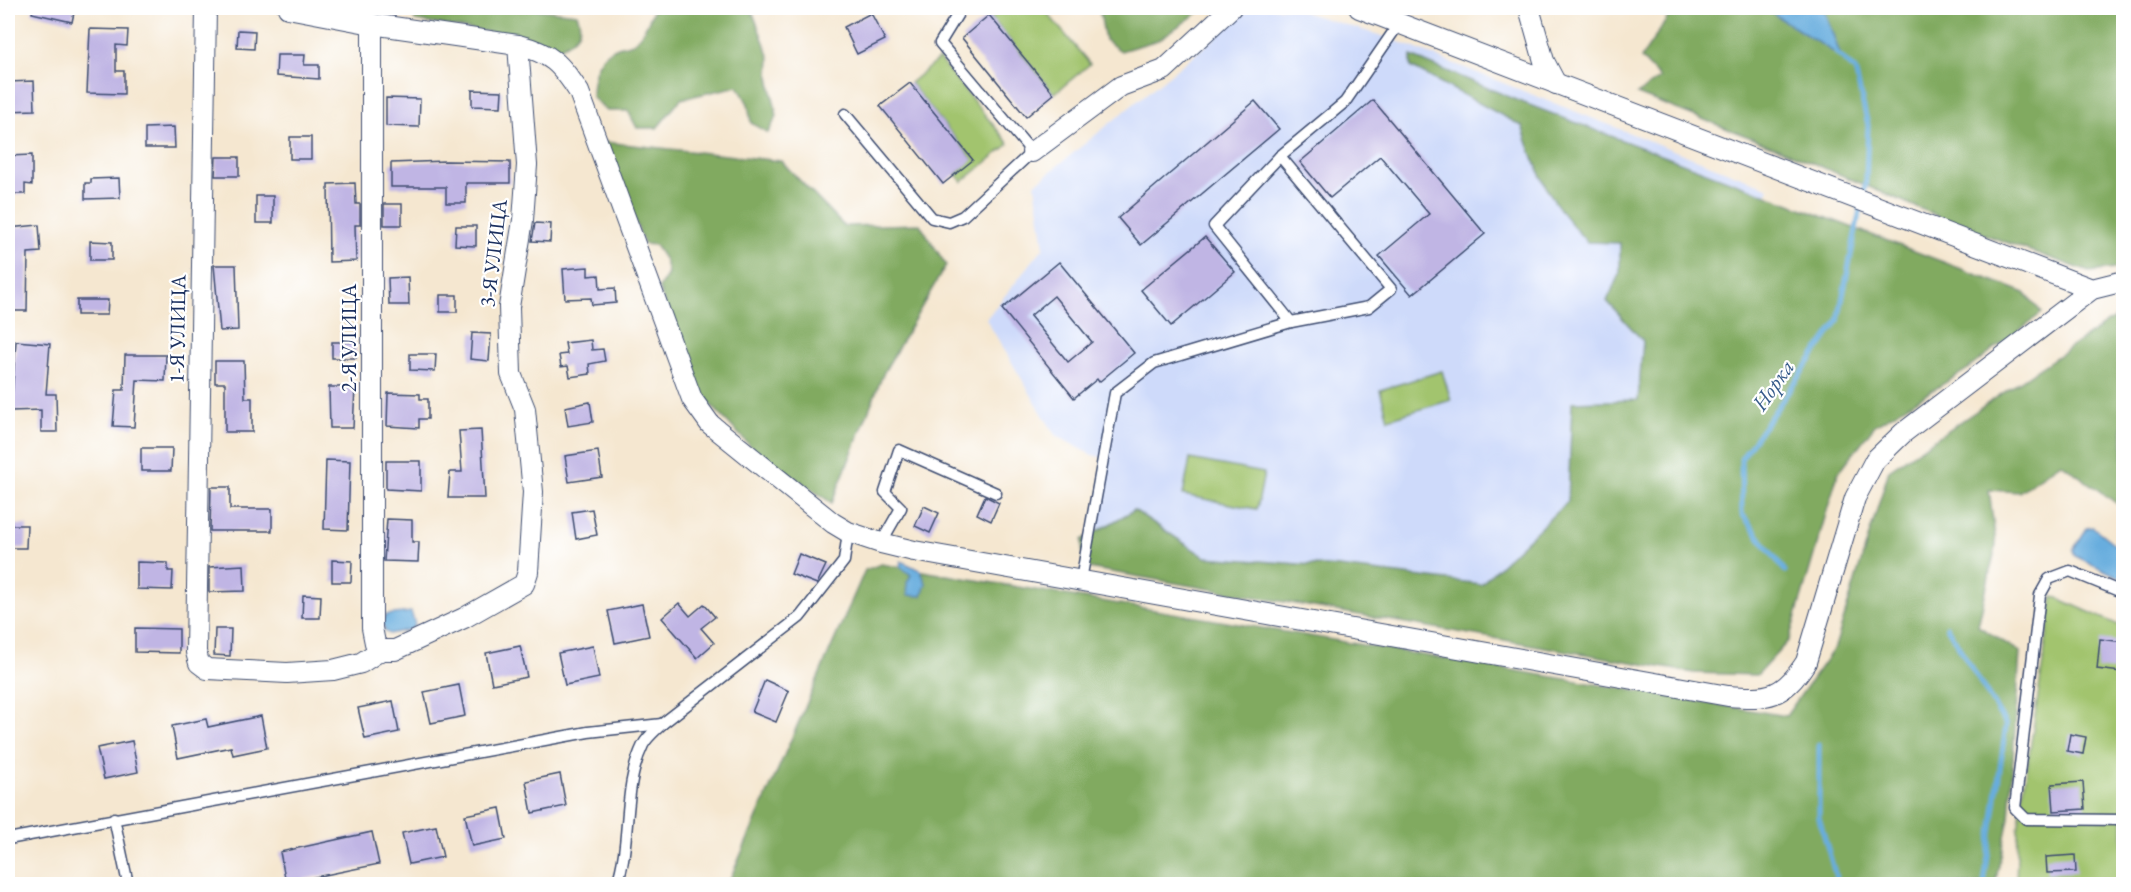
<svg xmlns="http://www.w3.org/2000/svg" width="2131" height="892" font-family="'EB Garamond',serif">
  <rect width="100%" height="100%" fill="#fff"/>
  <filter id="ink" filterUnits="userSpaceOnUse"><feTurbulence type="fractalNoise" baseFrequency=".0167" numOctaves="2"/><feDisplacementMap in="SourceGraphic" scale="12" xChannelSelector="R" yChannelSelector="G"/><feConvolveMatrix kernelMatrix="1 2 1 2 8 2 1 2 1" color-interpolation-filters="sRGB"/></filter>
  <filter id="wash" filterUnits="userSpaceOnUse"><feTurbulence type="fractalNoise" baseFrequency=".008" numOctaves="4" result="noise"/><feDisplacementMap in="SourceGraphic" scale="24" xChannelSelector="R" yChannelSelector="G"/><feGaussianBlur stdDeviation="1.35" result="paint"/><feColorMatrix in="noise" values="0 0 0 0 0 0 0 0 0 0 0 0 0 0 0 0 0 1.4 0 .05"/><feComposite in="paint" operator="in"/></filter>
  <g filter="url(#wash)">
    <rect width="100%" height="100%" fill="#f5e7d0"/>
    <!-- built -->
    <polygon fill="#cedafa" points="1252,8 1290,8 1389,38 1769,188 1593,570 1498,628 1091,565 1109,459 1092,455 1055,435 986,319 1044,247 1035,184"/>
    <!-- green -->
    <g fill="#a2c46e" stroke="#5e7a66" stroke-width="1.5">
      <polygon points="999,8 1043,8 1090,64 1054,94 989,15"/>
      <polygon points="939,59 1009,144 962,182 956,174 972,159 910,83"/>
      <polygon points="1442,371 1451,400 1388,419 1380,390"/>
      <polygon points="1190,459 1264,473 1257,509 1183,495"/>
      <polygon points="2053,596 2123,627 2123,884 2016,884 2018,829"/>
    </g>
    <!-- forest -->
    <g fill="#81aa61" stroke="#4e6c60" stroke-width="1.5">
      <path d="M410 8H525L577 14C585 32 575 40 559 48L528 38 415 21Z"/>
      <path d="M654 8H751L770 58 769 77 777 116 768 133 751 123 748 104 738 86 681 99 657 128H637L628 111H607L592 97C592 77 596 55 618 47 624 45 631 45 636 41 645 31 649 20 654 8Z"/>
      <polygon points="1099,8 1205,8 1158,40 1121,51 1105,40"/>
      <polygon points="1679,8 1764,8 1840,56 1825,13 1818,8 2123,8 2123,268 2089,272 1961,226 1775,147 1637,94 1660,78 1641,58 1671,13"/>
      <path d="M1411 56 1524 103 2025 293 2042 313 1965 371 1875 425 1838 473 1789 640 1757 675 1694 673 1083 567 1082 540 1134 510 1205 557 1339 567 1481 584 1568 501 1572 402 1638 400 1643 341 1607 301 1620 272V243L1587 242C1551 204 1538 176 1522 126L1411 67Z"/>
      <polygon points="605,142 781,161 844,226 920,224 946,265 884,372 832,503 756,452 693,386 659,288 668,274 665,260 655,245 644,244"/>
      <polygon points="2123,312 2123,508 2061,463 2019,492 1989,490 1996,545 1978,626 2020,652 2009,818 1995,884 728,884 865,570 881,564 1786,716 1835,647 1889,470"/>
    </g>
    <!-- water -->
    <g fill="#67adde" stroke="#416e9e" stroke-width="1.5">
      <polygon points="1764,8 1818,8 1825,13 1841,57"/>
      <polygon points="2093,527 2123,551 2123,579 2075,556 2073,550 2087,528"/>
      <polygon points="901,561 920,570 926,583 922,596 908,595 907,583 911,575 900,566"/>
      <polygon points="411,612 415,624 412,629 389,634 385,631 382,621 386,615"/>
    </g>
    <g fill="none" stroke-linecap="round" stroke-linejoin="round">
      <!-- stream -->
      <g stroke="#67adde" stroke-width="5">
        <polyline points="1836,53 1855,70 1868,125 1866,180 1863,197"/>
        <polyline points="1785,571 1742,514 1741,459 1838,321 1860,209"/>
        <polyline points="1947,627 2006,725 1984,884"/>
        <polyline points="1819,744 1819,818 1838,884"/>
      </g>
    </g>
    <g id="blocks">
      <!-- building -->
      <g fill="#c0b5e4" fill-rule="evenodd">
        <polygon points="33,8 75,8 72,22 32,13"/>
        <polygon points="871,13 885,40 857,54 844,27"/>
        <polygon points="989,15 1054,94 1026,117 962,38"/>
        <polygon points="90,29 128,30 127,46 116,45 116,71 124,71 124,94 87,93"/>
        <polygon points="238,30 255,31 254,49 237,48"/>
        <polygon points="277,55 305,55 304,65 319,65 319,79 276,76"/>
        <polygon points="34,81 35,110 8,111 8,82"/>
        <polygon points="910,83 973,160 943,184 880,106"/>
        <polygon points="472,90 502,91 501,107 472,106"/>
        <polygon points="386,98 420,99 419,127 386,126"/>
        <polygon points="1373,100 1485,234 1412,295 1379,256 1429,214 1380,156 1330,198 1300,162"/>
        <polygon points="1255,101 1279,129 1141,245 1118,218"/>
        <polygon points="174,127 175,148 145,148 145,128"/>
        <rect x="290" y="137" width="21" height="22"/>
        <polygon points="32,155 32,185 25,184 25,194 8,194 8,156"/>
        <polygon points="216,157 239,157 239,176 215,176"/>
        <polygon points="446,161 510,162 510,183 466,183 466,203 446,203 446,187 391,187 391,163"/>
        <polygon points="119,178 120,198 85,199 85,183 91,183 91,179"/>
        <polygon points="355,183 356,204 360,204 360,225 355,225 356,261 329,262 328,184"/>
        <rect x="256" y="196" width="17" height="27"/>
        <rect x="384" y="204" width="18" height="21"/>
        <polygon points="535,223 551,224 550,242 532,241"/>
        <polygon points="39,225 41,252 28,253 27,311 8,311 8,228"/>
        <polygon points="456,226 476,226 476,246 455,245"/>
        <polygon points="1205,237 1235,272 1171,326 1141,290"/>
        <polygon points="90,241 112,242 112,260 90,260"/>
        <path d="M1059 262 1134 353 1099 382 1097 379 1074 398 1002 309ZM1054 296 1092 342 1068 362 1030 316Z"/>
        <polygon points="214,265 236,265 238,330 220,331"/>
        <polygon points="588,267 588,276 599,275 600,289 615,288 616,303 592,305 591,298 565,299 563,269"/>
        <polygon points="408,277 409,305 389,305 388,278"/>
        <rect x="440" y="295" width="17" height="17"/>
        <polygon points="77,300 108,300 107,315 77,315"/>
        <polygon points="472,333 491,334 489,361 470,359"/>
        <polygon points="591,340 592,350 603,349 605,361 589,364 590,374 570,377 568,366 561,367 559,355 567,354 565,343"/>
        <polygon points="16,341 50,344 46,394 56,394 57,432 41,432 41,410 11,411"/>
        <polygon points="332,342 355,342 356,358 332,358"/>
        <polygon points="410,354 436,354 435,371 410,370"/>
        <polygon points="125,355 166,355 165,381 137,380 134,427 113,426 116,390 124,390"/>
        <polygon points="215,361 244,361 245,398 252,398 252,432 225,432 225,383 215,383"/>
        <polygon points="329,387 355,387 353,428 330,428"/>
        <polygon points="388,393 420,394 420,399 428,399 428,419 419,419 419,428 387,426"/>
        <polygon points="590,402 593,422 568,426 565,407"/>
        <polygon points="481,430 485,498 448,498 450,472 462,472 459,431"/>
        <polygon points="141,448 172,448 171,471 141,471"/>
        <polygon points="598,451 602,477 569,482 565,456"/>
        <polygon points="326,460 350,461 348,530 324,529"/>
        <polygon points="386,461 421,461 421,491 386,489"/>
        <polygon points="211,487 230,487 230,509 272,509 272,531 210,531"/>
        <polygon points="985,496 999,503 991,521 977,514"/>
        <polygon points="924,506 939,513 930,533 915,526"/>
        <polygon points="592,509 597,535 576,539 572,512"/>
        <polygon points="387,519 412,520 412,542 419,542 418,562 384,561"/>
        <polygon points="8,525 27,525 26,548 8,548"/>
        <polygon points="799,554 826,565 817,584 791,574"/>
        <polygon points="332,560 352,561 351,582 332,582"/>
        <polygon points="137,562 168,563 168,571 173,571 172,590 137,589"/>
        <polygon points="244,565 245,591 209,592 209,567"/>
        <polygon points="303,595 321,596 320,618 302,618"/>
        <polygon points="679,603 690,616 704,604 715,617 701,628 714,643 697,658 662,618"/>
        <polygon points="642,604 649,636 615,643 608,611"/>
        <polygon points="135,628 179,629 179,653 135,652"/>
        <polygon points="215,629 231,629 230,656 214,655"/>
        <polygon points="2100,639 2124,642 2121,672 2097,669"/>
        <polygon points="520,646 527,677 492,684 486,653"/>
        <polygon points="593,646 599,678 565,685 558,653"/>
        <polygon points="765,680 789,691 776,722 752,712"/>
        <polygon points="459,685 465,716 431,723 424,692"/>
        <polygon points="393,701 399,732 365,739 358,708"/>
        <polygon points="261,716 267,748 233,755 231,747 178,758 172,726 206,719 208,727"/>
        <polygon points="2070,734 2086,737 2083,754 2067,751"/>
        <polygon points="132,741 138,772 104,779 97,748"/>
        <polygon points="560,774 566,806 532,813 526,781"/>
        <polygon points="2083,782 2085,809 2054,811 2052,784"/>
        <polygon points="500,808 506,839 472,846 465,815"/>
        <polygon points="436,826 443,857 409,864 402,833"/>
        <polygon points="372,832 379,864 286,883 280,852"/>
        <polygon points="2075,855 2076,872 2047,873 2046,857"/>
      </g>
    </g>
  </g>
  <g filter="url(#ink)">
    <use href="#blocks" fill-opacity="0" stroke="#3c4b6f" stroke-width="1.5"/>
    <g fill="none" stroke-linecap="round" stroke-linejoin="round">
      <!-- lane casing -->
      <g stroke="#3c4b6f" stroke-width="13">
        <g id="lane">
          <polyline points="845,114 932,218 949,222 963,216 1032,152 940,43 959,12 957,8"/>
          <polyline points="1280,156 1391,289 1369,307 1291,322"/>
          <polyline points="881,543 901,508 885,492 899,450 996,493"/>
          <polyline points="1081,580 1115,393 1154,363 1291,322 1214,226 1280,156 1345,102 1398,25"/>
          <polyline points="2124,593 2070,571 2049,579 2040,595 2015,808 2026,819 2124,820"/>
          <polyline points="114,818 128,884"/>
          <polyline points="8,839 588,732 662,724"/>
          <path d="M617 884C632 840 622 788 643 745 647 737 656 730 662 724L800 617 844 561 848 532"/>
        </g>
      </g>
      <!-- street casing -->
      <g stroke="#3c4b6f" stroke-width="22">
        <g id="street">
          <polyline points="206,8 196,652 199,663 207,669 287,673 333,670 361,663 381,650 395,650 464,618 524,584 528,572 533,492 525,409 511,374 509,307 523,220 527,165 518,45"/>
          <path d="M288 8 372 24 518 45C551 53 561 64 579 92L692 399 710 424 833 523 848 532 881 543 914 551 1728 696C1769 699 1783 698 1806 662L1855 498 1875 460 1903 433 2092 289 2124 281"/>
          <polyline points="1359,8 2092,289"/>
          <polyline points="1529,8 1544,61 1556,84"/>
          <polyline points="372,24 372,628 375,643 381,650"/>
          <polyline points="1032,152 1121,86 1164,70 1231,8"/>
        </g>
      </g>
      <!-- lane -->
      <use href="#lane" stroke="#fff" stroke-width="10"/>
      <!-- street -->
      <use href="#street" stroke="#fff" stroke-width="20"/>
    </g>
  </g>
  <g text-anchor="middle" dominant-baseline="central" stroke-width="4.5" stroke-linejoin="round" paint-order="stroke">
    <!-- street labels -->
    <g font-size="21" fill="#1b2f5e" stroke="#fff">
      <text transform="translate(493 253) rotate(-83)">3-Я УЛИЦА</text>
      <text transform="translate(177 329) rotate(-89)">1-Я УЛИЦА</text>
      <text transform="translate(348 338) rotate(-90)">2-Я УЛИЦА</text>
    </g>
    <!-- water labels -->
    <g font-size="22" font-style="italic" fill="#365b8b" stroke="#fff">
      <text transform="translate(1773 385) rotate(-55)">Норка</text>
    </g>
  </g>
  <!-- margin -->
  <rect width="2131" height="892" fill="none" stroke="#fff" stroke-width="30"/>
</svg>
